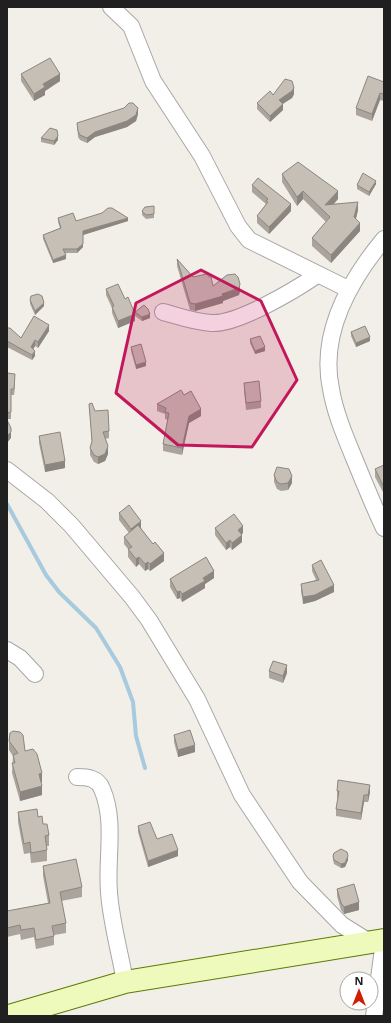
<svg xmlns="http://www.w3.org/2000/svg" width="391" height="1023" font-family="'Open Sans',sans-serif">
  <rect width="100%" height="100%" fill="#f1efe7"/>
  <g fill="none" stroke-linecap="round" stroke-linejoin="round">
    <!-- stream -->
    <polyline stroke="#a7cade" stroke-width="4" points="7,504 46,575 59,592 96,628 120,667 133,702 136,736 145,768"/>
    <!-- street casing -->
    <g stroke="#a7a7a7" stroke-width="18">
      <g id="street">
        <polyline points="111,7 131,26 153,81 202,156 238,226 249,240 348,289"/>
        <path d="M384 239C350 280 319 333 331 389 335 413 345 436 354 458 364 482 373 505 384 528"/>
        <path d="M163 312C178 316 194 322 211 323 237 325 295 290 317 275"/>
        <polyline points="7,470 47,501 72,526 132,597 149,620 197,699 242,795 300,882 342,925 366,940 375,940"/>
        <polyline points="7,650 20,658 35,674"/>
        <path d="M77 777C87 777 98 778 102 789 116 821 106 859 109 892 111 922 120 952 125 982"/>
        <polyline points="374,1016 384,941"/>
      </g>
    </g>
    <!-- secondary casing -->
    <g stroke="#5c7a04" stroke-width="24">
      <polyline id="secondary" points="9,1016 125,982 384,940"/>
    </g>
    <!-- street -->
    <use href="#street" stroke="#fff" stroke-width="16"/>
    <!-- secondary -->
    <use href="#secondary" stroke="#eefabb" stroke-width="22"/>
  </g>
  <!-- wall -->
  <g fill="#aaa49d">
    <polygon points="21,74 60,81 45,91 45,95 34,101 21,81"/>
    <polygon points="384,82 384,101 380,100 372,121 356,115 356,108"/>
    <polygon points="294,94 292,98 283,104 283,110 270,122 257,109 257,103 273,95"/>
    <polygon points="138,114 136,121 127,127 95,137 87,143 80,140 78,137 77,123"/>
    <polygon points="41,138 58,140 54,145 41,142"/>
    <polygon points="282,174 338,199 334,204 358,210 356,219 360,231 331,263 312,246 312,238 326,222 303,199 297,206 282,182"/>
    <polygon points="376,184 369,196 357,189 357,185"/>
    <polygon points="252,185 291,211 269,234 257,223 257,216 266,204 252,192"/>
    <polygon points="142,211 154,214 154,218 146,219 142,215"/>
    <polygon points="58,218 76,221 128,221 83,235 83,247 77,253 65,253 66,259 53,263 43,239 43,235 60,228 58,222"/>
    <polygon points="177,259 193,277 213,286 240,291 239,295 223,301 223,303 195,311 190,310 177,266"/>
    <polygon points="106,289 135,321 118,328 112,313 112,308 106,295"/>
    <polygon points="30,300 44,306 35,315 30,304"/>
    <polygon points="135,312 150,318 142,321 135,316"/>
    <polygon points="7,328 21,338 49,331 38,348 35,346 33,349 35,356 32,360 7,347"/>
    <polygon points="351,332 370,341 356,347 351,336"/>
    <polygon points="250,339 265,351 255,354 250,343"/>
    <polygon points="131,347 146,366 136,369 131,351"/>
    <polygon points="7,373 15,380 14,395 11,395 11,419 7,419"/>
    <polygon points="244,383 261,401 261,408 246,410 244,390"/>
    <polygon points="184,395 201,416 189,423 182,455 163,451 163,444 168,420 165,419 165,414 157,411 157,404"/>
    <polygon points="89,404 95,411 109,431 109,438 105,439 108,454 105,461 98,464 94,462 90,455 90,448 92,443"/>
    <polygon points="39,436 65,468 45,472 39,443"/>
    <polygon points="384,465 384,494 375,477 375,469"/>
    <polygon points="274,475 292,483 288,490 281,491 277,489 274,482"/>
    <polygon points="119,513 141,528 164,561 150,571 148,569 145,571 139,564 136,567 128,557 128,549 124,544 124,537 129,533 119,520"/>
    <polygon points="215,528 243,533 241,534 242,542 232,550 230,547 226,550 215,535"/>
    <polygon points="312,565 334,592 315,601 303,604 301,591 301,584 316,580 312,571"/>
    <polygon points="214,578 205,584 205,588 182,602 180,598 177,599 170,587 170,579"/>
    <polygon points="269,671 287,673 283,683 269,678"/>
    <polygon points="174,735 195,752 178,757 174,742"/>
    <polygon points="9,741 25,751 42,782 41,782 42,795 20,801 12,773 13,756 9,750"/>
    <polygon points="337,791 370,792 368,802 364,802 361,820 336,816 336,809 338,798 337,798"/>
    <polygon points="18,812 38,817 43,824 49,835 49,846 47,846 47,861 31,863 30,853 24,854 18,822"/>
    <polygon points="138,826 157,839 178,856 148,867 138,832"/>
    <polygon points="333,856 348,860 345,867 341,868 334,864 333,860"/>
    <polygon points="43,866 82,887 82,897 61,901 66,923 66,933 54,935 54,945 36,949 34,937 21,940 20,934 7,937 7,911 48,903 43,876"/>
    <polygon points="337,889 359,910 344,914 341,910 337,896"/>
  </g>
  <!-- shaded-wall -->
  <g fill="#8b867f">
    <polygon points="60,74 60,81 45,91 45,95 34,101 34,94 43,84"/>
    <polygon points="294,88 294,94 292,98 279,106 279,100"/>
    <polygon points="380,93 380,100 372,121 372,114"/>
    <polygon points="283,104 283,110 270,122 270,116"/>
    <polygon points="138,108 138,114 136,121 127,127 95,137 87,143 87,138 95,132"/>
    <polygon points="58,136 58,140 54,145 54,141"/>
    <polygon points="376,181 376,184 369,196 369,192"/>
    <polygon points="303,191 303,199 297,206 297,197"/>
    <polygon points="338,191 338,199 325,213 325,205"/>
    <polygon points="358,202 358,210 354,226 354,217"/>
    <polygon points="291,204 291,211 269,234 269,227"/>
    <polygon points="128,218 128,221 83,235 83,231"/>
    <polygon points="360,223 360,231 331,263 331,255"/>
    <polygon points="83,244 83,247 77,253 77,249"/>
    <polygon points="66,255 66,259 53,263 53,260"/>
    <polygon points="240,284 240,291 239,295 223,301 223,303 195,311 195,304 222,294"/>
    <polygon points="44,303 44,306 35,315 35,311"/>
    <polygon points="135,314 135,321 118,328 118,321"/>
    <polygon points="150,314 150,318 142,321 142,317"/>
    <polygon points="49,325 49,331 38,348 38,342"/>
    <polygon points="370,337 370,341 356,347 356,343"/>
    <polygon points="35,340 35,346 31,353 31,347"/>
    <polygon points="265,347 265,351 255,354 255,351"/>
    <polygon points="35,351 35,356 32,360 32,355"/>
    <polygon points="146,362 146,366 136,369 136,365"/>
    <polygon points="15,374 15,380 14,395 14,389"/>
    <polygon points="201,409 201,416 189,423 182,455 182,448 189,416"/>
    <polygon points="11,432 11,438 7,443 7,436"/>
    <polygon points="108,446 108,454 105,461 98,464 98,457"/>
    <polygon points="65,461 65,468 45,472 45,465"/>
    <polygon points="292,476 292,483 288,490 288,483"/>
    <polygon points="141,521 141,528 131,536 131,529"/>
    <polygon points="243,526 243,533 238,537 238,530"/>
    <polygon points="242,535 242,542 232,550 232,543"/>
    <polygon points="230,540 230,547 226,550 226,543"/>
    <polygon points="164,553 164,561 150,571 150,564"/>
    <polygon points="139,557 139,564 136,567 136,559"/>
    <polygon points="148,562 148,569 145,571 145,564"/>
    <polygon points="214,571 214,578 205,584 205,588 182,602 182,594 203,578"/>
    <polygon points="334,585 334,592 315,601 303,604 303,597"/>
    <polygon points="180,591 180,598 177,599 177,592"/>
    <polygon points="287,665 287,673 283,683 283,676"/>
    <polygon points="195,745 195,752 178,757 178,750"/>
    <polygon points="42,773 42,782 39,783 39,774"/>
    <polygon points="370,785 370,792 368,802 368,795"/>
    <polygon points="42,786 42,795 20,801 20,792"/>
    <polygon points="364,795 364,802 361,820 361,813"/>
    <polygon points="178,850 178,856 148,867 148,861"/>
    <polygon points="348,856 348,860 345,867 341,868 341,864"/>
    <polygon points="359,902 359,910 344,914 344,907"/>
  </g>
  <!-- building -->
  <g fill="#c6bfb6" stroke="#8b867f">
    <polygon points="50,58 60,74 43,84 45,87 34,94 21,74"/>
    <polygon points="368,76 384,82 384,94 380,93 372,114 356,108"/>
    <polygon points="285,79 292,81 294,88 292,91 279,100 283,104 270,116 257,103 270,91 273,95"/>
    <polygon points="129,103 133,103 138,108 136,115 127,121 95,132 87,138 80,135 78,131 77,123 124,108"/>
    <polygon points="50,128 57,130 58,136 54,141 41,138"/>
    <polygon points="298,162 338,191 325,205 358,202 354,217 360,223 331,255 312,238 330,217 303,191 297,197 282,174"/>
    <polygon points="363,173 376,181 369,192 357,185"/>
    <polygon points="258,178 291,204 269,227 257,216 268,202 266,201 268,199 252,185"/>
    <polygon points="154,206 154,214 146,215 142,211 145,207"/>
    <polygon points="108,208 112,208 128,218 83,231 83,244 77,249 63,249 66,255 53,260 43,235 61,228 58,218 73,213 76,221 102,213"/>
    <polygon points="177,259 193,277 207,274 209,277 211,277 213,286 227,275 235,274 238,277 240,284 239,288 222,294 223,296 195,304 190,303"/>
    <polygon points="118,284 125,299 128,297 135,314 118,321 112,307 114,306 106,289"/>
    <polygon points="38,294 42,296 44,303 35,311 30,300 31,296"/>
    <polygon points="144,305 148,309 150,314 142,317 135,312"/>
    <polygon points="34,316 49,325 38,342 35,340 31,347 35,351 32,355 7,341 7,328 10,328 21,338"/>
    <polygon points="365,326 370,337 356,343 351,332"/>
    <polygon points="260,336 265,347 255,351 250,339"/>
    <polygon points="141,344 146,362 136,365 131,347"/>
    <polygon points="7,373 15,374 14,389 11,389 11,412 7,413"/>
    <polygon points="259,381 261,401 246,403 244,383"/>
    <polygon points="181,390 184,395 191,391 201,409 189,416 182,448 163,444 169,413 165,412 166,408 157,404"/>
    <polygon points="92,403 95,411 108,410 109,431 103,432 108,446 105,454 98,457 94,455 90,448 92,441 89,404"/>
    <polygon points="7,420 11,428 11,432 7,436"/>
    <polygon points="60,432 65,461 45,465 39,436"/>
    <polygon points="384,465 384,487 375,469"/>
    <polygon points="277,467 289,469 292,476 288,483 281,484 277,482 274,475"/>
    <polygon points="129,505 141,521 131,529 119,513"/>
    <polygon points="234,514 243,526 238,530 242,535 232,543 230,540 226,543 215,528"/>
    <polygon points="138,525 153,544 155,542 164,553 150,564 148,562 145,564 139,557 136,559 128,549 132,547 124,537"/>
    <polygon points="206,557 214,571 203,578 205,581 182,594 180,591 177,592 170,579"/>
    <polygon points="321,560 334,585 315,595 303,597 301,584 319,580 312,565"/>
    <polygon points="273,661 287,665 283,676 269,671"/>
    <polygon points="190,730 195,745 178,750 174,735"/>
    <polygon points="13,731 20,732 23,735 25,751 33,749 37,754 42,773 39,774 42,786 20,792 12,763 15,763 13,755 18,753 9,741 10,733"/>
    <polygon points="338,780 370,785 368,795 364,795 361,813 336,809 339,791 337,791"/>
    <polygon points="37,809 38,817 42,816 43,824 47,824 49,835 45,836 47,850 31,853 30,842 24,844 18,812"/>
    <polygon points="150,822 157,839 172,834 178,850 148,861 138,826"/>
    <polygon points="341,849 347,852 348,856 345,863 341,864 334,860 333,856 334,853"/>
    <polygon points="76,859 82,887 60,892 66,923 52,926 54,936 36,940 34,928 21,930 20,925 7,928 7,911 50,903 43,866"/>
    <polygon points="354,884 359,902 344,907 341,903 337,889"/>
  </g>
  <!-- marked area -->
  <path fill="#c2185b" fill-opacity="0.2" stroke="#c2185b" stroke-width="3" stroke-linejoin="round" d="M201 270 261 301 297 380 252 447 178 445 116 393 136 303Z"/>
  <!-- border -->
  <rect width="391" height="1023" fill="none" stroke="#202020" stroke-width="16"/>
  <!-- north arrow -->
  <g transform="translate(359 991)"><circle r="19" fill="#ffffff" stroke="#a6a6a6"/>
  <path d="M0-3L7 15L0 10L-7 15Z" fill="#d01f00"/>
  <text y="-6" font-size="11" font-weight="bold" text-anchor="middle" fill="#202020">N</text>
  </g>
</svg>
